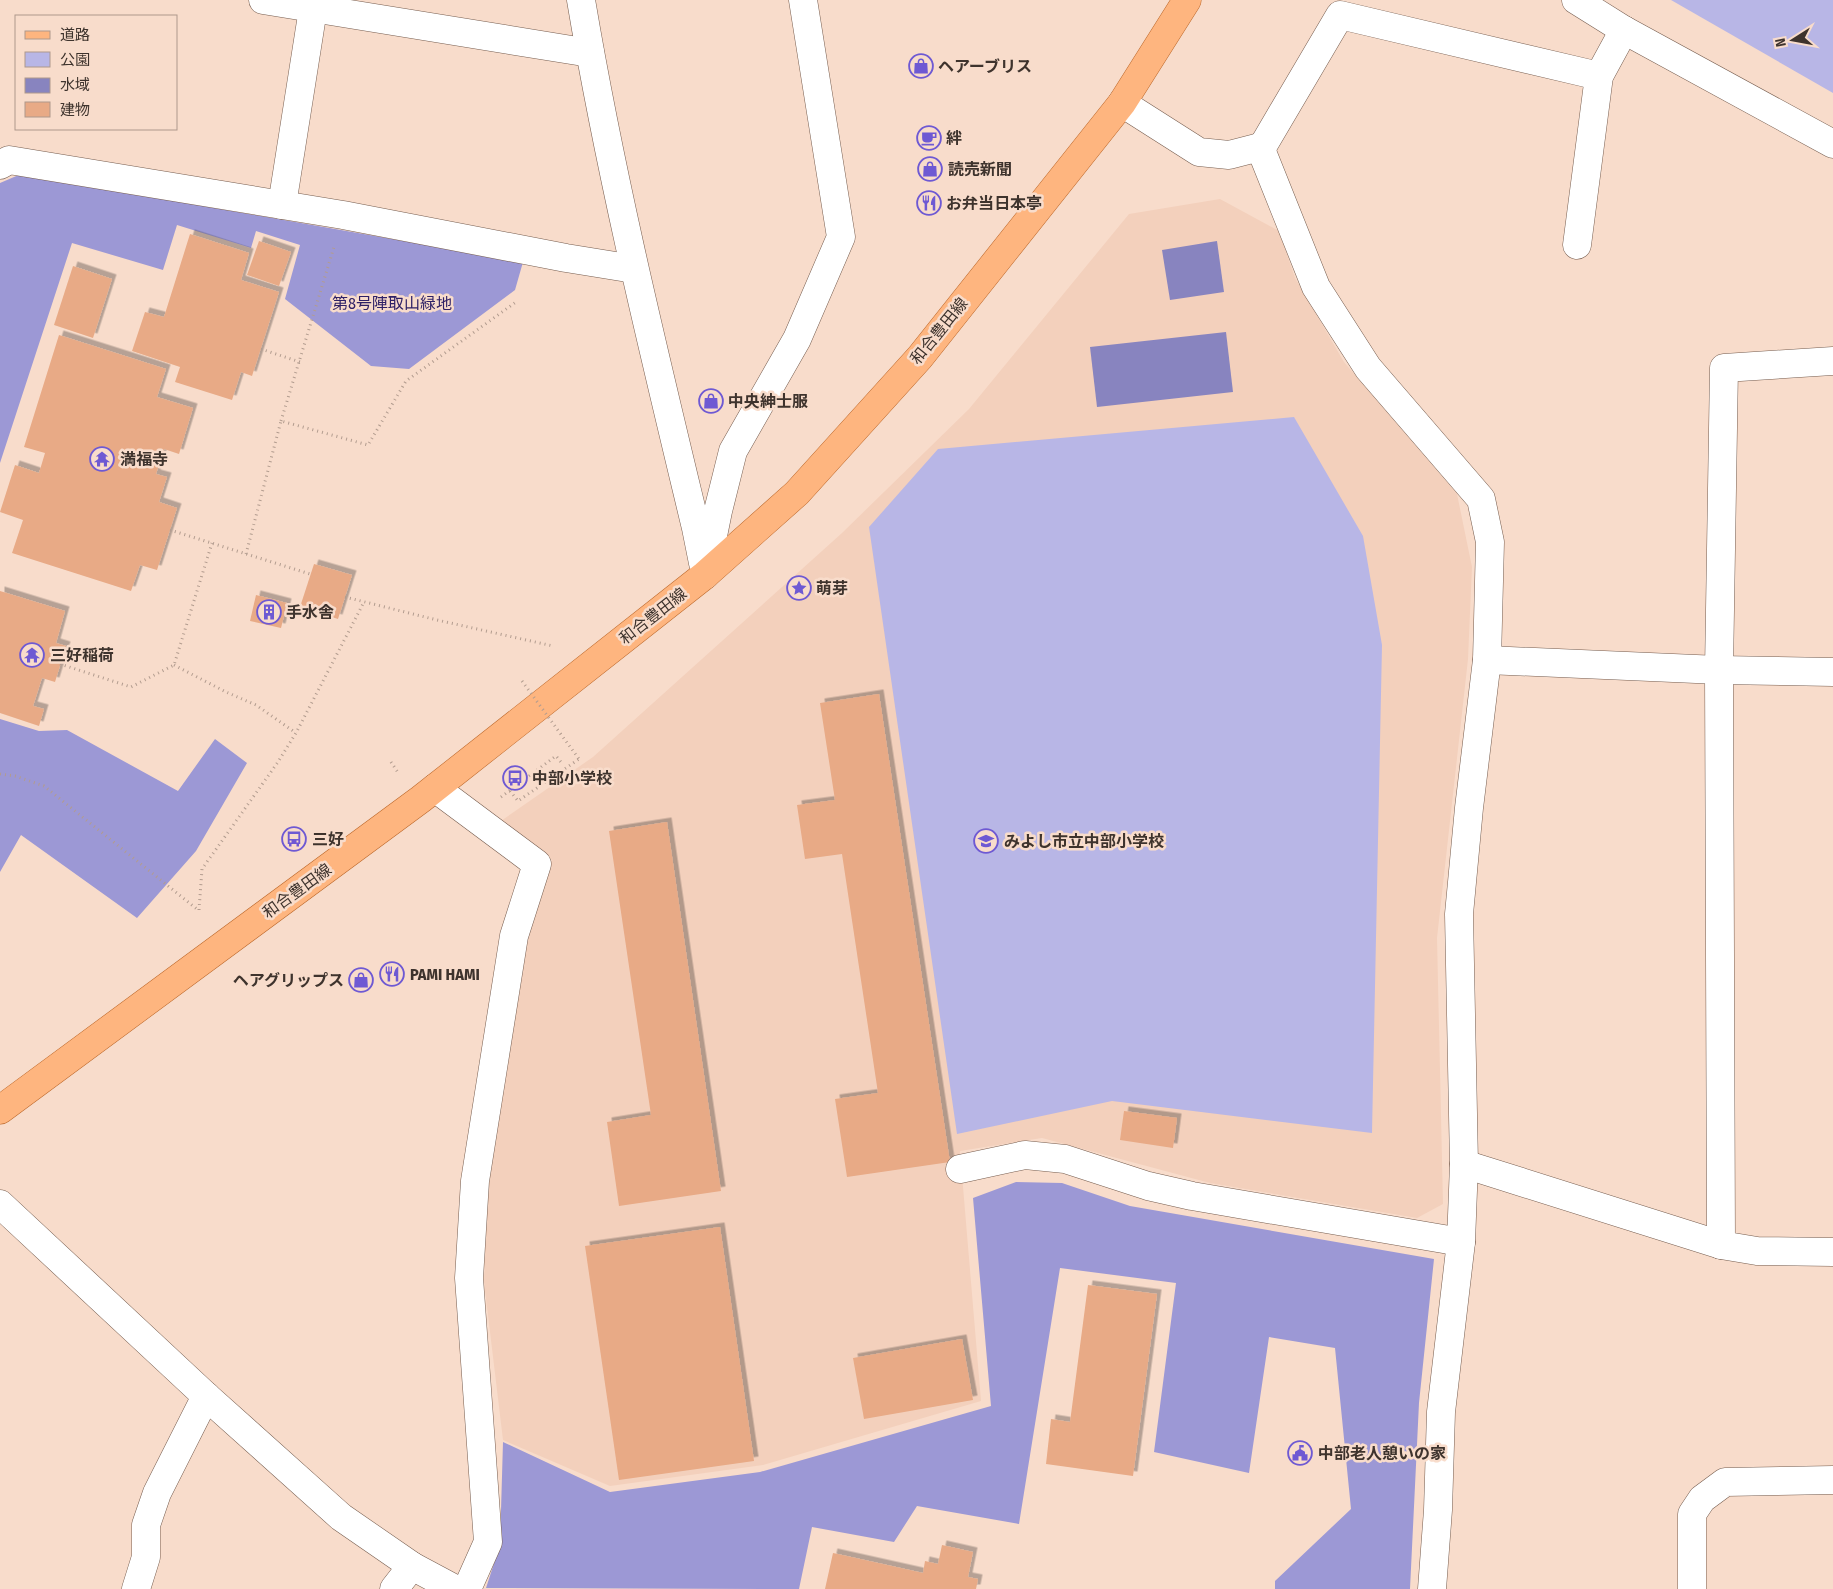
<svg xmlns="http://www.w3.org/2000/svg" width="1833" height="1589" font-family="'Fira Sans Condensed','Noto Sans JP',sans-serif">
  <defs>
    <filter id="shadow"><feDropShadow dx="4.5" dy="-4.5" stdDeviation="0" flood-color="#0004"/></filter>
  </defs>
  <rect width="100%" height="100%" fill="#f8dccb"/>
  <!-- built -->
  <polygon fill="#f3d0bc" points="1220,199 1279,231 1295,278 1344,362 1457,494 1472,567 1468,659 1437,938 1443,1204 1417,1218 1210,1183 1042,1138 960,1151 981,1401 763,1465 610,1486 503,1440 484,1282 487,1182 526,940 552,860 498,823 593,757 842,533 969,409 1129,214"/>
  <!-- green -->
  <g fill="#b8b6e6">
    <polygon points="1671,0 1833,0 1833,93"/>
    <polygon points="1294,417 1363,536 1382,645 1372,1133 1112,1101 957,1134 869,527 938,449"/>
  </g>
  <!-- forest -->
  <g fill="#9c98d5">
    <polygon points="21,174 523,262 515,290 409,369 371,366 285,299 300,245 256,231 251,248 177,225 163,270 72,243 0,463 0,183"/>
    <polygon points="0,719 39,731 67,730 178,791 215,739 247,763 196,851 137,918 21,835 0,872"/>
    <polygon points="1016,1182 1062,1183 1130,1206 1434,1259 1419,1403 1410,1589 1275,1589 1275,1581 1351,1509 1335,1348 1269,1337 1249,1473 1154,1452 1176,1283 1060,1268 1019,1524 917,1506 894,1542 812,1527 799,1589 486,1588 500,1545 503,1442 610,1492 760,1472 991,1406 973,1198"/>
  </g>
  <!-- water -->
  <g fill="#8884bf">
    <polygon points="1217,241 1224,292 1170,300 1162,250"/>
    <polygon points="1226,332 1233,392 1097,407 1090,347"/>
  </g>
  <!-- building -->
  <g fill="#e8aa86" filter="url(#shadow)">
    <polygon points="190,234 249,253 241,280 279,292 252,376 241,372 232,400 175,382 180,367 132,351 145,312 164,317"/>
    <polygon points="259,241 291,252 279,286 247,275"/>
    <polygon points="73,266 112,279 93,338 54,325"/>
    <polygon points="59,335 166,369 157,397 193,408 179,454 164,449 156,474 167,477 159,502 177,508 157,570 140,565 131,591 12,553 23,520 0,512 15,465 39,473 45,453 24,447"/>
    <polygon points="314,564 352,575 338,619 300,607"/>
    <polygon points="0,591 65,611 56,643 66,646 55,682 42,678 33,706 44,709 39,726 0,713"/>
    <polygon points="256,595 287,603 281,628 250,621"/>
    <polygon points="879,694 950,1162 847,1177 835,1099 878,1093 842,854 805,859 797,805 835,800 820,703"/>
    <polygon points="667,822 721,1191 619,1206 607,1122 651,1115 609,831"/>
    <polygon points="1124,1111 1177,1118 1173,1148 1120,1140"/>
    <polygon points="720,1227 754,1461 619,1480 585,1246"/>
    <polygon points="1088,1285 1157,1294 1133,1476 1046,1464 1051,1419 1070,1422"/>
    <polygon points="962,1339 973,1400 864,1419 853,1358"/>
    <polygon points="942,1545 973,1552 968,1577 978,1579 976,1589 825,1589 833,1553 923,1573 925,1561 938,1564"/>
  </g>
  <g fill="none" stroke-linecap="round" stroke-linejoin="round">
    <!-- minor casing -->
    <g stroke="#765d4f" stroke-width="29">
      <g id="minor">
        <polyline points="263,0 590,53"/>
        <path d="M581 0C611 178 654 353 696 528L703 563"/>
        <polyline points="1576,0 1624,30 1833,144"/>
        <polyline points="1122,103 1199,152 1229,155 1260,147 1316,287 1368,368 1481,499 1490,542 1487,660 1469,808 1459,914 1464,1164 1461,1242 1441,1412 1438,1510 1432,1589"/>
        <polyline points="1260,147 1264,144 1340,15 1599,76"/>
        <polyline points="0,165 9,160 343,215 566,258 634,269"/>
        <polyline points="282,205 313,9"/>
        <polyline points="1577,245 1599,76 1624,30"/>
        <polyline points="1833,361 1724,368 1719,670 1721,1245 1757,1251 1833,1252"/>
        <polyline points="705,575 718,511 733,451 797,339 841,237 803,0"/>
        <polyline points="1487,660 1719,670 1833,672"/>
        <polyline points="435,788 537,864 514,936 475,1181 469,1278 488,1542 467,1589"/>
        <polyline points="1464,1164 1721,1245"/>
        <polyline points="960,1169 1025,1155 1065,1159 1148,1186 1192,1196 1461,1242"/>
        <polyline points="0,1204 206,1396 341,1517 412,1566 455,1589"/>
        <polyline points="136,1589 146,1557 146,1525 157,1493 206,1396"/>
        <polyline points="394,1589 412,1566"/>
        <polyline points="1692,1589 1692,1514 1702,1499 1725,1482 1833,1480"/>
      </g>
    </g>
    <!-- major casing -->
    <g stroke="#bb672a" stroke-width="29">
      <polyline id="major" points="0,1110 421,799 705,575 797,493 920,357 1122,103 1187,0"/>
    </g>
    <!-- path -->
    <g stroke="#b29c8f" stroke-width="3" stroke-dasharray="1 4" stroke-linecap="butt">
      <polyline points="261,349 300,362"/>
      <polyline points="281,421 334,247"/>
      <polyline points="170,530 310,574"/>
      <polyline points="246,554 281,421 368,445 406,381 516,302"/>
      <polyline points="345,597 437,620 553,646"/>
      <polyline points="60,664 131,687 174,665 212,543"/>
      <polyline points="174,665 226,692 256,705 296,733"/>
      <polyline points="391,762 399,774"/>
      <polyline points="0,774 15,776 44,786 198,910"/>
      <polyline points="510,791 518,801 579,759"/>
      <polyline points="501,797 556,756 561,762"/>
      <polyline points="199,910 202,869 278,762 296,733 364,602"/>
    </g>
    <!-- minor -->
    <use href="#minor" stroke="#fff" stroke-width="28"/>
    <!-- major -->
    <use href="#major" stroke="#feb57f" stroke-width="28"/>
    <!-- path-bridge -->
    <polyline stroke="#b29c8f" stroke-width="3" stroke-dasharray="1 4" stroke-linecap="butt" points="522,681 579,759"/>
  </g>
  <!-- icons -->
  <defs>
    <g id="shop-ring" transform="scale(1.25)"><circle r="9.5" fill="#f8dccb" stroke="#6e59d3" stroke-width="1.5"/><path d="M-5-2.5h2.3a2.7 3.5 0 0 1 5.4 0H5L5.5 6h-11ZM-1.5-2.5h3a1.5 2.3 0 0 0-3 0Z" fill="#6e59d3"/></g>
    <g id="cafe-ring" transform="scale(1.25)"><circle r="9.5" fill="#f8dccb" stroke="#6e59d3" stroke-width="1.5"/><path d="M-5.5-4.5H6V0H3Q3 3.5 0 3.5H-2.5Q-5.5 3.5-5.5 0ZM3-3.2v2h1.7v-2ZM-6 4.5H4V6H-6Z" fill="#6e59d3"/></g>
    <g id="restaurant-ring" transform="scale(1.25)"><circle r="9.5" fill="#f8dccb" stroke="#6e59d3" stroke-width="1.5"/><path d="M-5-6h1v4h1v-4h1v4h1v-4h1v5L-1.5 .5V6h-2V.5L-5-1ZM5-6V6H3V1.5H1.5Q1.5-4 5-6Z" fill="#6e59d3"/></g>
    <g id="temple-ring" transform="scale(1.25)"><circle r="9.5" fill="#f8dccb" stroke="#6e59d3" stroke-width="1.5"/><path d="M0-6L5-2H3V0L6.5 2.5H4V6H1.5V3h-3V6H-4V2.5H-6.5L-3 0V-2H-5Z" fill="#6e59d3"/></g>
    <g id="sight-ring" transform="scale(1.25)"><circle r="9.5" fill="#f8dccb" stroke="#6e59d3" stroke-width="1.5"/><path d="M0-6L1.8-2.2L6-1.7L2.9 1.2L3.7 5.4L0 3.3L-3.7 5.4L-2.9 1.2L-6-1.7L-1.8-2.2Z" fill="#6e59d3"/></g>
    <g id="building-ring" transform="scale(1.25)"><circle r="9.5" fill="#f8dccb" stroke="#6e59d3" stroke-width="1.5"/><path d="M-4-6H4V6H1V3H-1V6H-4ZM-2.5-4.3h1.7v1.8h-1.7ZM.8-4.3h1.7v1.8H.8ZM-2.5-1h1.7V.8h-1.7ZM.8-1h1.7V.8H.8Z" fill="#6e59d3"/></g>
    <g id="bus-ring" transform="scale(1.25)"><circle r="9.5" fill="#f8dccb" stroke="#6e59d3" stroke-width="1.5"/><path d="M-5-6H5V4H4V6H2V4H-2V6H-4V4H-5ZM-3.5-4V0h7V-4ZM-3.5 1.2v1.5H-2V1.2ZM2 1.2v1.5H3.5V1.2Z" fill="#6e59d3"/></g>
    <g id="school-ring" transform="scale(1.25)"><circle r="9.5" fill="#f8dccb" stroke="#6e59d3" stroke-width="1.5"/><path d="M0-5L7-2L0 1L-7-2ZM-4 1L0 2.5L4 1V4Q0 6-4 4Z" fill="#6e59d3"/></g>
    <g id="civic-ring" transform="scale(1.25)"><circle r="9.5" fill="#f8dccb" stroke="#6e59d3" stroke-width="1.5"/><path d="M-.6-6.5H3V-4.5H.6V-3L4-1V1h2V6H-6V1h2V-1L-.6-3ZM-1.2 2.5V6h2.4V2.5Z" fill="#6e59d3"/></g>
  </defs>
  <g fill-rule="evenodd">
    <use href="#shop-ring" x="921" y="66"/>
    <use href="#cafe-ring" x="929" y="138"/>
    <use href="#shop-ring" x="930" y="169"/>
    <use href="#restaurant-ring" x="929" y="203"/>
    <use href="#shop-ring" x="711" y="401"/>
    <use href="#temple-ring" x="102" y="459"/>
    <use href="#sight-ring" x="799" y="588"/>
    <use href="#building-ring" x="269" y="612"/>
    <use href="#temple-ring" x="32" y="655"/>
    <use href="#bus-ring" x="515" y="778"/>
    <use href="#bus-ring" x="294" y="839"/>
    <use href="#school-ring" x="986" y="841"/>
    <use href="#restaurant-ring" x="392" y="974"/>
    <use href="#shop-ring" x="361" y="980"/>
    <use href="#civic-ring" x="1300" y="1453"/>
  </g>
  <g text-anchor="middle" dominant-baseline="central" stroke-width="5" stroke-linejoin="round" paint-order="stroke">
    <!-- poi labels -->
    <g font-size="16" font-weight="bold" fill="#3e332d" stroke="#f8dccb" text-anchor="start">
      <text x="938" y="66">ヘアーブリス</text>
      <text x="946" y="138">絆</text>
      <text x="948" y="169">読売新聞</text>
      <text x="946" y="203">お弁当日本亭</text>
      <text x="728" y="401">中央紳士服</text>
      <text x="120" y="459">満福寺</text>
      <text x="816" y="588">萌芽</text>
      <text x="286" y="612">手水舎</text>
      <text x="50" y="655">三好稲荷</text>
      <text x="532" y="778">中部小学校</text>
      <text x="312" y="839">三好</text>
      <text x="1004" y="841">みよし市立中部小学校</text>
      <text x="410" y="974">PAMI HAMI</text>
      <text x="344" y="980" text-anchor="end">ヘアグリップス</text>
      <text x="1318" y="1453">中部老人憩いの家</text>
    </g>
    <!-- park labels -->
    <g font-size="16" fill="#2e2066" stroke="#f8dccb">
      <text x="392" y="303">第8号陣取山緑地</text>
    </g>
    <!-- street labels -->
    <g font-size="16" fill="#3e332d" stroke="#f8dccb">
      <text transform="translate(939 331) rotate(-51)">和合豊田線</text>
      <text transform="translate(653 616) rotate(-38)">和合豊田線</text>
      <text transform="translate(297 891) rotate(-36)">和合豊田線</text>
    </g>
  </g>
  <!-- legend -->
  <rect x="15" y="15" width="162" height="115" fill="#f8dccb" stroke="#ae988c"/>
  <rect x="25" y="31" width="25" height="8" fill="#feb57f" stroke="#ae988c"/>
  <text x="60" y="40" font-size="15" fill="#3e332d">道路</text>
  <rect x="25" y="52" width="25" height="15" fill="#b8b6e6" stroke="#ae988c"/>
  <text x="60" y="65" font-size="15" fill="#3e332d">公園</text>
  <rect x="25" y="78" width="25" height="15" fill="#8884bf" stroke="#ae988c"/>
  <text x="60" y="90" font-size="15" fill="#3e332d">水域</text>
  <rect x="25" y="102" width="25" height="15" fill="#e8aa86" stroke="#ae988c"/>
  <text x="60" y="115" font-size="15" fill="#3e332d">建物</text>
  <!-- north arrow -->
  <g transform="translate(1793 40) rotate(259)" stroke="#f8dccb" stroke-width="4" paint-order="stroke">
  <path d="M0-4L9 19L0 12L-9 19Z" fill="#3e332d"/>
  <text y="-8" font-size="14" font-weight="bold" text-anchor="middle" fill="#3e332d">N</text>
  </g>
</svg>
